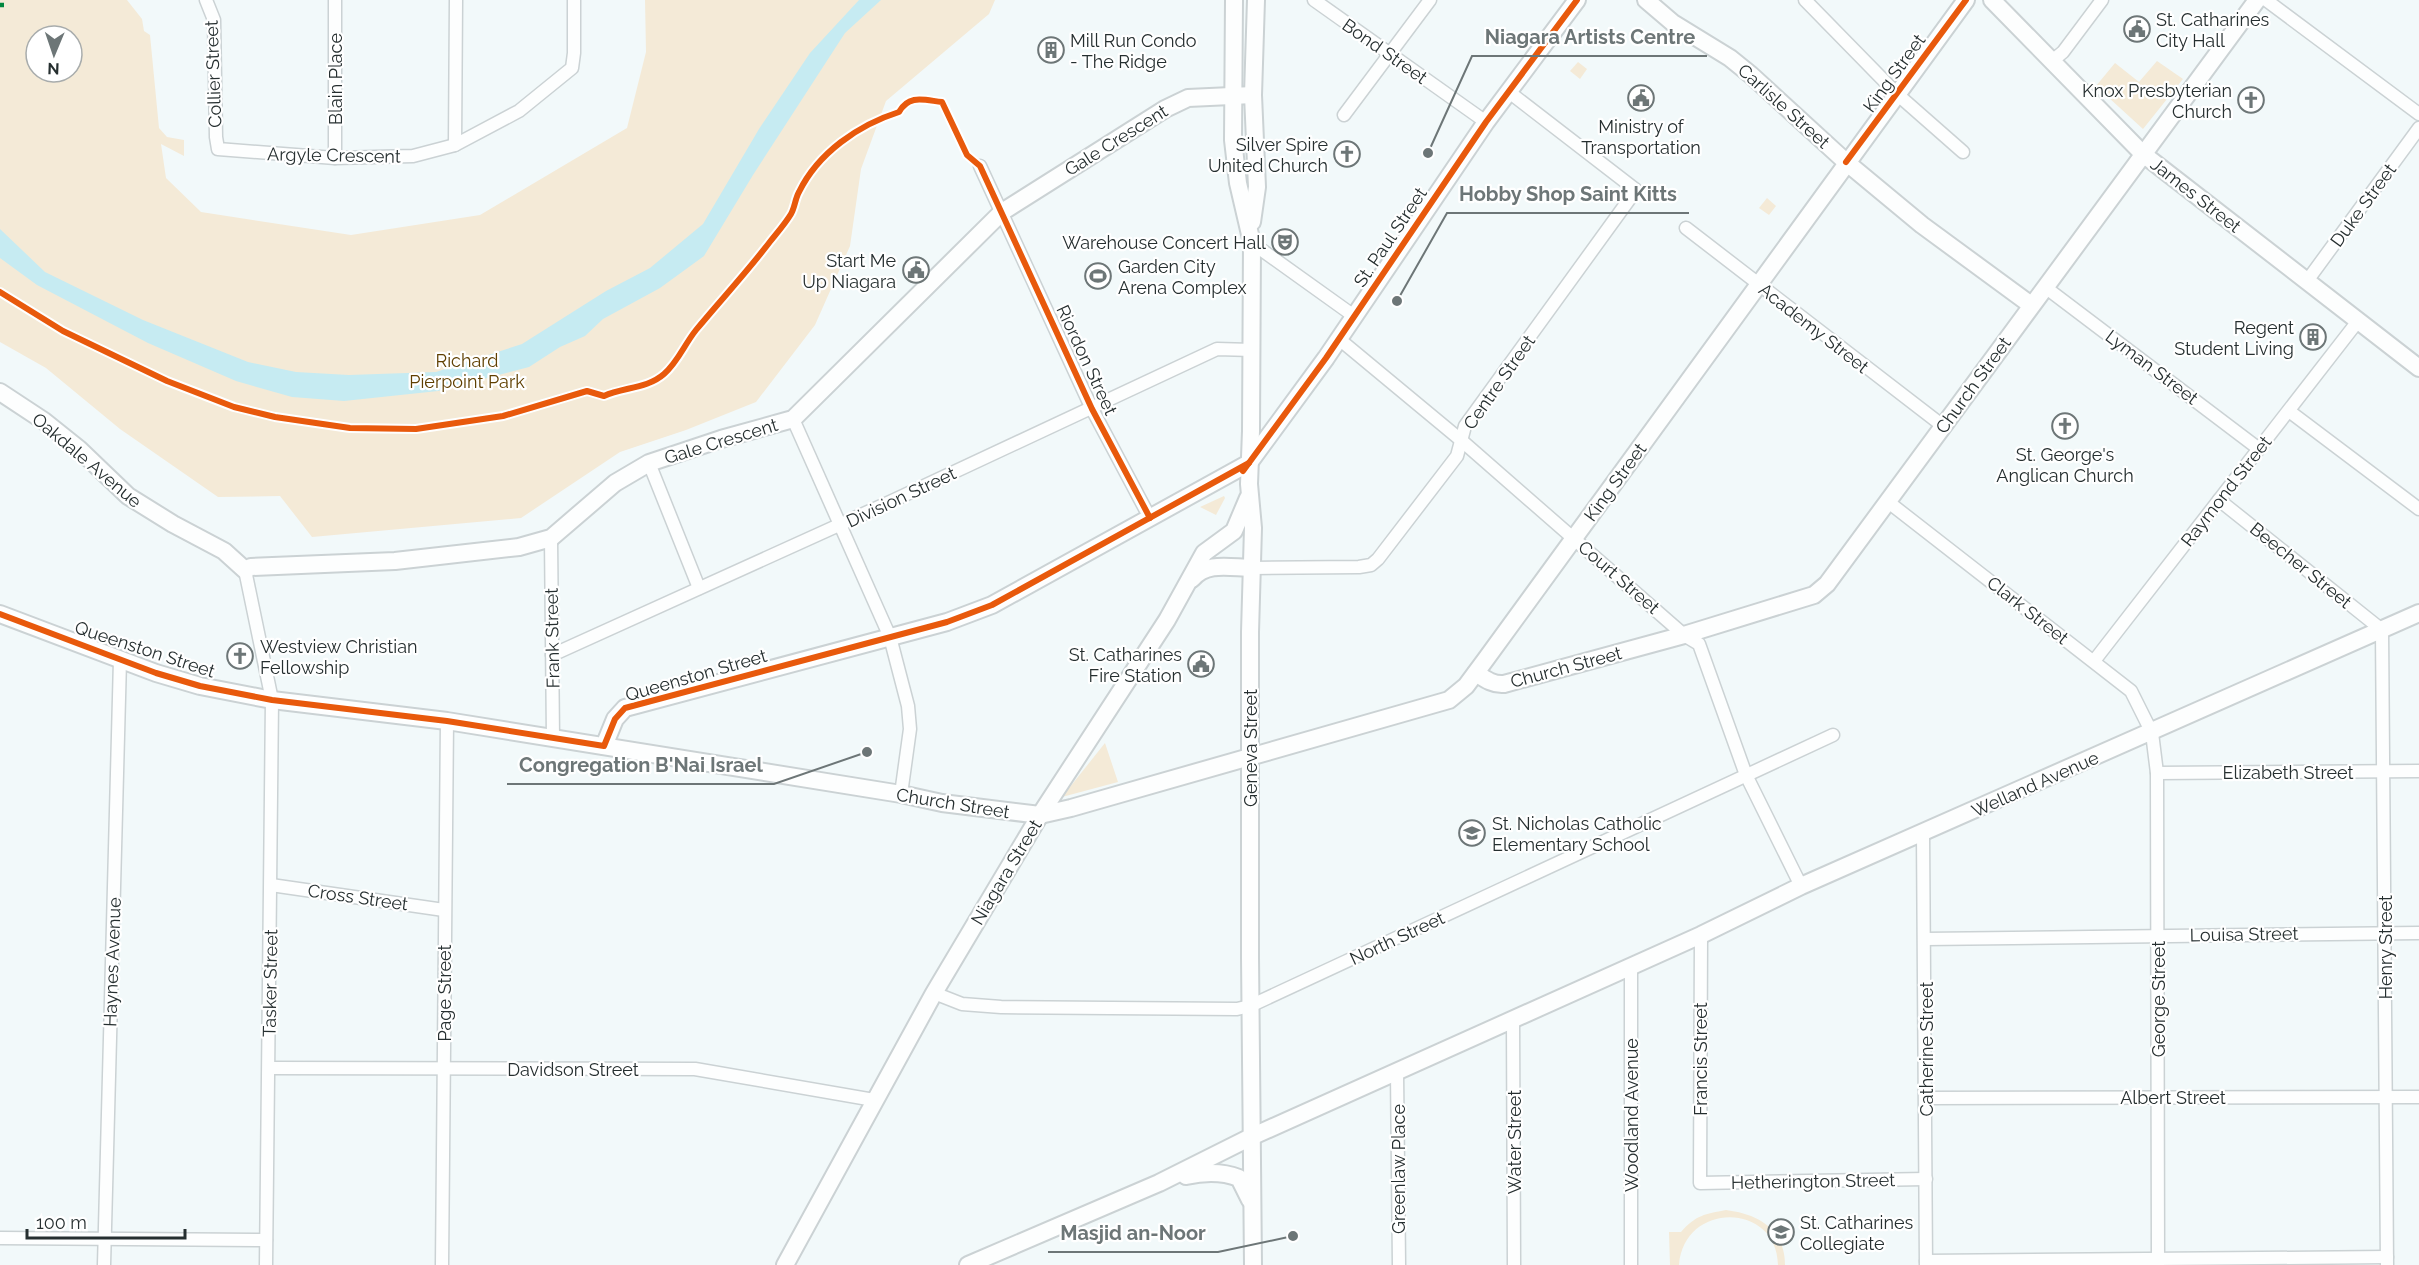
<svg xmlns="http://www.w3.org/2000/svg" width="2419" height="1265" font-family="Raleway,sans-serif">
  <rect width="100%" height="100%" fill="#f2f9fa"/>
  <!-- green -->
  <g fill="#f4ead7" fill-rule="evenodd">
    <path d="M0 0H127L142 19 144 31 150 35 159 128 167 137 184 140V156L161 144 166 178 201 212 351 235 480 215 627 128 646 52 645 0H995L989 14 886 101 861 169 850 246 815 325 756 402 686 430 620 452 521 518 312 537 280 496 218 497 120 429 46 368 0 342ZM36 36H72V72H36Z"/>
    <polygon points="2157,61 2183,79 2143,129 2096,86 2115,63 2139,82"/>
    <polygon points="1578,62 1587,69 1580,79 1570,71"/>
    <polygon points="1767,198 1776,206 1769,215 1759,208"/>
    <polygon points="1224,496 1225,498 1216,515 1200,507"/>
    <polygon points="1105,743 1118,782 1062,797"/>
    <path d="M1726 1210C1758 1214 1785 1229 1785 1265H1778C1777 1202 1684 1201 1679 1265H1670L1669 1232H1681C1696 1215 1705 1214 1726 1210Z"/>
  </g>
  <!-- water -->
  <polygon fill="#c6ebf2" points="859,0 881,0 845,33 753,175 704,256 660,288 603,319 585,336 560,347 529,367 438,391 344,401 292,397 236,381 148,343 37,285 0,258 0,229 45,272 143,320 248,362 296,372 349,375 436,372 522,344 606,291 650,268 703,224 759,129 810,53"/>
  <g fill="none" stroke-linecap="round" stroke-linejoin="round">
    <!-- street casing -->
    <g stroke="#cbd2d4" stroke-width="15">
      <g id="street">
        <polyline points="206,0 214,20 216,137 218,149 335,158 413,156 455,145 519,111 572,68 574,53 574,0"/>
        <polyline points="335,0 335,158"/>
        <polyline points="1314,0 1486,122"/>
        <polyline points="1805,0 1897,94 1963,152"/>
        <polyline points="2266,0 2419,114"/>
        <polyline points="2052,61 2063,52 2102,0"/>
        <polyline points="1344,115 1430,0"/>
        <polyline points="455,145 456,0"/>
        <polyline points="980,166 1092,409 1150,518"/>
        <polyline points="1686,228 1943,426"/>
        <polyline points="1252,243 1354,316"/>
        <polyline points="2307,281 2419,128"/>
        <polyline points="2045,287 2259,449"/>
        <polyline points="1339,339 1462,441 1684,635 1699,644 1746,775 1801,886"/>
        <polyline points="2289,411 2419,509"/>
        <polyline points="793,419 890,637 908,706 910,729 901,794"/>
        <polyline points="649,463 699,588"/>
        <polyline points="2219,500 2382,630 2387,1265"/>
        <polyline points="1887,501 2131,691 2152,733 2157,773 2158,1265"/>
        <polyline points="551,538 553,739"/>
        <polyline points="1252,568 1359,567 1371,565 1378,559 1457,456 1465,426 1636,190 1509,92"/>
        <polyline points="245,570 272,700 266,1265"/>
        <polyline points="552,655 892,501 1217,349 1252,350"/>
        <polyline points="2094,661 2358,321"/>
        <polyline points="2157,773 2419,771"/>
        <polyline points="1923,834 1926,1265"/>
        <polyline points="271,885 444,910"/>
        <polyline points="1701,935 1700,1183 1926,1179"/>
        <polyline points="1925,939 2419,933"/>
        <polyline points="934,993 962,1004 1001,1007 1237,1009 1250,1006 1833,735"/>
        <polyline points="1513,1019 1514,1265"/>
        <polyline points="269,1068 695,1069 874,1100"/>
        <polyline points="1397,1072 1399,1265"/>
        <polyline points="1926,1098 2419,1097"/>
        <polyline points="0,1238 266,1240"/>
        <polyline points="1926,1261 2387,1257"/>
        <polyline points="104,1265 120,660"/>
        <polyline points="442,1265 447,721"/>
        <polyline points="1631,1265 1631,966"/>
      </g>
    </g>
    <!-- secondary casing -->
    <g stroke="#cbd2d4" stroke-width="20">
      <g id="secondary">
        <polyline points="1234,0 1233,140 1238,183 1252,243 1251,431 1249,484 1253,528 1250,632 1250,957 1253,1265"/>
        <polyline points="1646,0 1673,23 1730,58 1751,75 1846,162 1922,225 2031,305"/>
        <polyline points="1992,0 2143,154 2419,368"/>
        <polyline points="1252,222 1257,187 1253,95 1256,0"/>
        <polyline points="0,392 44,421 79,449 128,496 173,524 224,551 245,570 251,567 395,561 519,547 551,538 615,483 649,463 721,439 793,419 1002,212 1165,109 1188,98 1253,95"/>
        <polyline points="1249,463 1326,358 1486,122 1577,0"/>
        <path d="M1192 579C1207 561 1231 568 1252 568"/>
        <polyline points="0,614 156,673 200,686 272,700 447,721 901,794 942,803 1040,815 1071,808 1449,700 1466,686 1486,659 1966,0"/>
        <path d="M1476 673C1485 679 1493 685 1504 684L1684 635 1814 595 1827 584 2257 0"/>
        <polyline points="604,746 615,719 625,708 947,622 992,605 1249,463"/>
        <path d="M1186 1176C1204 1172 1221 1171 1239 1178L1250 1200"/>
        <polyline points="785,1265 934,993 1040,815 1167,620 1204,553 1234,531 1248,498"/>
        <polyline points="968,1265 1159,1183 1251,1137 1701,935 1801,886 2419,613"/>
      </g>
    </g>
    <!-- street -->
    <use href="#street" stroke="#fdfefe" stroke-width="12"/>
    <!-- secondary -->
    <use href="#secondary" stroke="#fdfefe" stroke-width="16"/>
    <!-- quiet -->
    <polyline stroke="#00873e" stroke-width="4.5" stroke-dasharray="9 4.5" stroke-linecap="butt" points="0,5 4,5"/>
    <!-- cycleway casing -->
    <g stroke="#fff" stroke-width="10">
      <g id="cycleway">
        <polyline points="1846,162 1966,0"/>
        <path d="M0 292 63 331 167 381 234 407 275 417 350 428 416 429 503 416 587 391 604 396C623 387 647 389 664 374 678 362 684 345 696 330 720 301 746 273 769 243 776 234 785 224 791 214 795 207 795 199 799 192 818 153 858 125 899 112 909 94 924 100 942 102L967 155 980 166 1092 409 1150 518"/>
        <polyline points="1243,471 1326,358 1486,122 1577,0"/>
        <polyline points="0,614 156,673 200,686 272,700 447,721 604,746 615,719 625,708 947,622 992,605 1249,463"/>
      </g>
    </g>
    <!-- cycleway -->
    <use href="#cycleway" stroke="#e8590c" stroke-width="6"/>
  </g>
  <!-- icons -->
  <defs>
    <g id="civic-ring" transform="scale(1.35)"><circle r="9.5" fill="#fff" stroke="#6d7677" stroke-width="1.5"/><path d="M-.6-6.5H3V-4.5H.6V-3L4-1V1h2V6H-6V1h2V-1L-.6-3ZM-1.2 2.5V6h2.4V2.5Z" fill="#6d7677"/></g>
    <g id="building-ring" transform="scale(1.35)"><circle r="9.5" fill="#fff" stroke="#6d7677" stroke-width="1.5"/><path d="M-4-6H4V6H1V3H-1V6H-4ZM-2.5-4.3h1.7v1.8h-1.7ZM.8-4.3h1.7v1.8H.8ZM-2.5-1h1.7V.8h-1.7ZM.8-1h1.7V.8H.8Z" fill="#6d7677"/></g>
    <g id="church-ring" transform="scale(1.35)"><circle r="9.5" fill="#fff" stroke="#6d7677" stroke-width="1.5"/><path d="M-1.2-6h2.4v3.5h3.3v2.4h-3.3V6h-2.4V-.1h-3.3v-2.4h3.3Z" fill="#6d7677"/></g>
    <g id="theatre-ring" transform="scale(1.35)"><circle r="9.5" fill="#fff" stroke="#6d7677" stroke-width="1.5"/><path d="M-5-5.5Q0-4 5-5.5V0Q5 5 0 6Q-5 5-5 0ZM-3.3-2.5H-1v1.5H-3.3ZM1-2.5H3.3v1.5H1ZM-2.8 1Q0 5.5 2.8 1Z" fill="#6d7677"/></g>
    <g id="stadium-ring" transform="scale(1.35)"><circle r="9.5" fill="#fff" stroke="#6d7677" stroke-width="1.5"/><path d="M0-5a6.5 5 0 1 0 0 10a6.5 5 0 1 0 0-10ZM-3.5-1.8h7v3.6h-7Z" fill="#6d7677"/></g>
    <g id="school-ring" transform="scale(1.35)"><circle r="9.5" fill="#fff" stroke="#6d7677" stroke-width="1.5"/><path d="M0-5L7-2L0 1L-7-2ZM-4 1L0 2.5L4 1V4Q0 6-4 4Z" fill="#6d7677"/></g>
  </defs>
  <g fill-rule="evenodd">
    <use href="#civic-ring" x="2137" y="29"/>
    <use href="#building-ring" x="1051" y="50"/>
    <use href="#civic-ring" x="1641" y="98"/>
    <use href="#church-ring" x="2251" y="100"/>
    <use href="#church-ring" x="1347" y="154"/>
    <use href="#theatre-ring" x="1285" y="242"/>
    <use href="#civic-ring" x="916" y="270"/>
    <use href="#stadium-ring" x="1098" y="276"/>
    <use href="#building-ring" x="2313" y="337"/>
    <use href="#church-ring" x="2065" y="426"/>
    <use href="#church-ring" x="240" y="656"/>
    <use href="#civic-ring" x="1201" y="664"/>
    <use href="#school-ring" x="1472" y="833"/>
    <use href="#school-ring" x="1781" y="1232"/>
  </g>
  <g text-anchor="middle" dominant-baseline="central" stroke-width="4.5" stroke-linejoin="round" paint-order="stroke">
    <!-- poi labels -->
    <g font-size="18" fill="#262f30" stroke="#fff" text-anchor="start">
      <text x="2156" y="19">St. Catharines<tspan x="2156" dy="21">City Hall</tspan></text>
      <text x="1070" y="40">Mill Run Condo<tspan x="1070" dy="21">- The Ridge</tspan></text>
      <text x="2232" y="90" text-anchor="end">Knox Presbyterian<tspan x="2232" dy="21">Church</tspan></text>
      <text x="1641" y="126" text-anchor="middle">Ministry of<tspan x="1641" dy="21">Transportation</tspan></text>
      <text x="1328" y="144" text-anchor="end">Silver Spire<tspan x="1328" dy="21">United Church</tspan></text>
      <text x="1266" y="242" text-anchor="end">Warehouse Concert Hall</text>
      <text x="896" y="260" text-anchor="end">Start Me<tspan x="896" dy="21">Up Niagara</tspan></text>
      <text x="1118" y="266">Garden City<tspan x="1118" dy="21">Arena Complex</tspan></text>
      <text x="2294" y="327" text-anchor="end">Regent<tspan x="2294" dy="21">Student Living</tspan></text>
      <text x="2065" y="454" text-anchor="middle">St. George's<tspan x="2065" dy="21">Anglican Church</tspan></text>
      <text x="260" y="646">Westview Christian<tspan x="260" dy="21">Fellowship</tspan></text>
      <text x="1182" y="654" text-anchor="end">St. Catharines<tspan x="1182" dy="21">Fire Station</tspan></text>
      <text x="1492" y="823">St. Nicholas Catholic<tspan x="1492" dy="21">Elementary School</tspan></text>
      <text x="1800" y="1222">St. Catharines<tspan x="1800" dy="21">Collegiate</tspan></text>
    </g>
    <!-- street labels -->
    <g font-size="18" fill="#262f30" stroke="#fff">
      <text transform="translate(1385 51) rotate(35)">Bond Street</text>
      <text transform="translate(1894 73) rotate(-54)">King Street</text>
      <text transform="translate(213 74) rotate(-92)">Collier Street</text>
      <text transform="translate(335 79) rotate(-90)">Blain Place</text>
      <text transform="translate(1784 106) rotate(42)">Carlisle Street</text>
      <text transform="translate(1116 140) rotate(-32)">Gale Crescent</text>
      <text transform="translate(334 155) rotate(1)">Argyle Crescent</text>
      <text transform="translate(2196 195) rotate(38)">James Street</text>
      <text transform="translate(2363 205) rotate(-54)">Duke Street</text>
      <text transform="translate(1390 237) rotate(-56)">St. Paul Street</text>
      <text transform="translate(1814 328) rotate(38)">Academy Street</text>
      <text transform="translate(1087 360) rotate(65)">Riordon Street</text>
      <text transform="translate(2152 367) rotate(37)">Lyman Street</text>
      <text transform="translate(1499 382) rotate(-55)">Centre Street</text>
      <text transform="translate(1973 385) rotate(-54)">Church Street</text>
      <text transform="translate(721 441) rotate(-17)">Gale Crescent</text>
      <text transform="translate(87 460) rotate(40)">Oakdale Avenue</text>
      <text transform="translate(1615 482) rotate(-54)">King Street</text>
      <text transform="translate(2226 491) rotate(-52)">Raymond Street</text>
      <text transform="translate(901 497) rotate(-25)">Division Street</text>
      <text transform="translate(2301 565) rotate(39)">Beecher Street</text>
      <text transform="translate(1619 577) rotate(41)">Court Street</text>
      <text transform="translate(2028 610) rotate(38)">Clark Street</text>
      <text transform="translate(552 638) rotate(-91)">Frank Street</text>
      <text transform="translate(145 649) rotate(18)">Queenston Street</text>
      <text transform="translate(1566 667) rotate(-15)">Church Street</text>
      <text transform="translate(696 675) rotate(-16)">Queenston Street</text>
      <text transform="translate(1250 748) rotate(-90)">Geneva Street</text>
      <text x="2288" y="772">Elizabeth Street</text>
      <text transform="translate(2035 784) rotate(-24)">Welland Avenue</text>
      <text transform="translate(953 803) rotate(9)">Church Street</text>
      <text transform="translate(1006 872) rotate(-59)">Niagara Street</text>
      <text transform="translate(358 897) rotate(8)">Cross Street</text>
      <text transform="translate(2244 934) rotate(-1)">Louisa Street</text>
      <text transform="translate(1397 938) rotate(-25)">North Street</text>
      <text transform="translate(2385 947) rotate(-90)">Henry Street</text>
      <text transform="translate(112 962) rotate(-88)">Haynes Avenue</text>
      <text transform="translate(270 983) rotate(-89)">Tasker Street</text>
      <text transform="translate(444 993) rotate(-90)">Page Street</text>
      <text transform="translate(2158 999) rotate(-90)">George Street</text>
      <text transform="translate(1926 1049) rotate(-90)">Catherine Street</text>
      <text transform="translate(1700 1059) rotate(-90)">Francis Street</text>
      <text x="573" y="1069">Davidson Street</text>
      <text x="2173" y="1097">Albert Street</text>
      <text transform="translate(1631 1115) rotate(-90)">Woodland Avenue</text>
      <text transform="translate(1514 1142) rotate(-90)">Water Street</text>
      <text transform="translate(1398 1169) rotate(-90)">Greenlaw Place</text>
      <text transform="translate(1813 1181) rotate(-1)">Hetherington Street</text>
    </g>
    <!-- park labels -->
    <g font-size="18" fill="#5f3f00" stroke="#fff">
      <text x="467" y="360">Richard<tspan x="467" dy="21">Pierpoint Park</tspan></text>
    </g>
  </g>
  <!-- callouts -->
  <path fill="none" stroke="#6d7677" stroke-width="2" d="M1428 153L1472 56H1707M1397 301L1447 213H1689M867 752L774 784H507M1293 1236L1218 1252H1048"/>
  <g fill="#6d7677" stroke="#fff" stroke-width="2">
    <circle cx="1428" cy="153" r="6"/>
    <circle cx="1397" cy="301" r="6"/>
    <circle cx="867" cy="752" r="6"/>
    <circle cx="1293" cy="1236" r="6"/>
  </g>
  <g font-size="20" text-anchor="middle" font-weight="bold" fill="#6d7677" stroke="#fff" stroke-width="4.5" stroke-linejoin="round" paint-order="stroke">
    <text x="1590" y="44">Niagara Artists Centre</text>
    <text x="1568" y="201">Hobby Shop Saint Kitts</text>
    <text x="641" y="772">Congregation B'Nai Israel</text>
    <text x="1133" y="1240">Masjid an-Noor</text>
  </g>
  <!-- north arrow -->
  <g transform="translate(54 54) rotate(182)"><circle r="28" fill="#ffffff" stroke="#a8acac" stroke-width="1.5"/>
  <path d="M0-4.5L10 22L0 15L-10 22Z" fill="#6d7677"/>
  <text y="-9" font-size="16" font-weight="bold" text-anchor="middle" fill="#262f30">N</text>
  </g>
  <!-- scale -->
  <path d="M27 1229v9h158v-9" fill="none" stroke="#262f30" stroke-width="3"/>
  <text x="36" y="1229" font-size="18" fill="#262f30" stroke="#ffffff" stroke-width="4.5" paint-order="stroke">100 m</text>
</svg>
